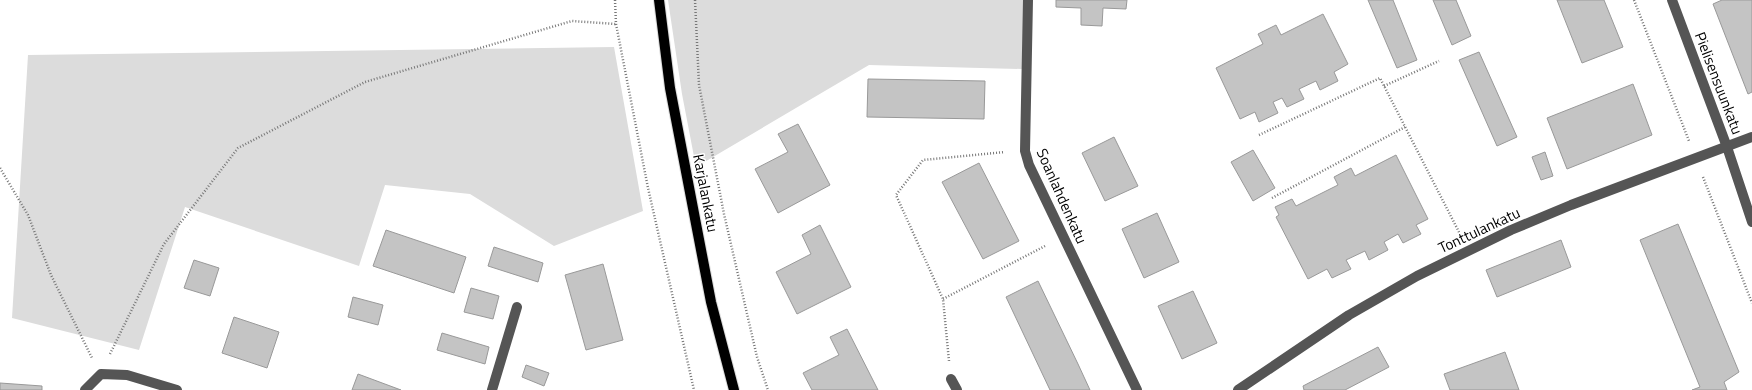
<svg xmlns="http://www.w3.org/2000/svg" width="1752" height="390" font-family="'Titillium Web',sans-serif">
  <rect width="100%" height="100%" fill="#fff"/>
  <!-- green -->
  <g fill="#dcdcdc">
    <polygon points="668,0 1024,0 1022,69 869,65 696,167 682,94"/>
    <polygon points="614,47 643,211 554,246 470,194 385,185 359,266 185,207 139,350 12,318 28,55"/>
  </g>
  <!-- building -->
  <g fill="#c4c4c4" stroke="#999">
    <polygon points="1056,0 1127,0 1126,9 1103,8 1102,26 1081,25 1081,8 1056,7"/>
    <polygon points="1368,0 1393,0 1417,60 1397,68"/>
    <polygon points="1433,0 1456,0 1471,36 1452,45"/>
    <polygon points="1557,0 1604,0 1623,47 1582,63"/>
    <polygon points="1722,0 1752,0 1752,92 1748,94 1713,4"/>
    <polygon points="1323,14 1348,64 1334,72 1338,81 1320,90 1316,81 1299,89 1304,99 1287,107 1282,98 1273,102 1278,113 1259,122 1255,112 1240,119 1216,68 1263,44 1258,34 1276,25 1281,35"/>
    <polygon points="1479,52 1517,137 1497,146 1459,60"/>
    <polygon points="868,79 985,81 984,119 867,117"/>
    <polygon points="1633,84 1652,135 1567,169 1547,118"/>
    <polygon points="798,124 830,185 778,213 755,169 788,152 778,134"/>
    <polygon points="1114,137 1138,186 1105,201 1082,153"/>
    <polygon points="1253,150 1275,188 1253,201 1231,162"/>
    <polygon points="1545,152 1553,176 1541,180 1532,157"/>
    <polygon points="1396,155 1428,219 1416,225 1421,234 1403,243 1398,234 1384,242 1388,250 1369,260 1365,251 1346,260 1351,269 1332,278 1327,269 1308,279 1276,217 1279,215 1275,207 1292,199 1296,206 1338,185 1334,177 1351,168 1355,176"/>
    <polygon points="979,163 1019,241 983,259 942,182"/>
    <polygon points="1157,213 1179,262 1144,278 1122,229"/>
    <polygon points="1678,224 1739,372 1724,382 1727,390 1692,390 1700,387 1640,240"/>
    <polygon points="820,225 851,287 797,314 776,272 811,254 802,235"/>
    <polygon points="386,230 466,257 454,293 373,266"/>
    <polygon points="1561,240 1571,267 1497,297 1486,270"/>
    <polygon points="494,247 543,263 538,282 488,266"/>
    <polygon points="194,260 219,268 210,296 184,288"/>
    <polygon points="603,264 623,340 586,350 565,275"/>
    <polygon points="1038,281 1078,364 1090,390 1050,390 1006,297"/>
    <polygon points="471,288 499,296 493,319 464,312"/>
    <polygon points="1193,291 1217,343 1182,359 1158,306"/>
    <polygon points="353,297 383,305 378,325 348,317"/>
    <polygon points="234,317 279,332 267,368 222,353"/>
    <polygon points="847,329 878,390 812,390 803,373 839,355 830,337"/>
    <polygon points="442,333 489,347 485,364 437,350"/>
    <polygon points="1378,347 1389,367 1345,390 1304,390 1303,386"/>
    <polygon points="1505,352 1519,390 1450,390 1444,374"/>
    <polygon points="526,365 549,373 544,386 522,377"/>
    <polygon points="358,374 401,390 352,390"/>
    <polygon points="0,383 42,386 42,390 0,390"/>
  </g>
  <g fill="none" stroke-linecap="round" stroke-linejoin="round">
    <!-- major casing -->
    <g stroke="#dbdbdb" stroke-width="12">
      <polyline id="major" points="659,0 670,88 711,302 734,390"/>
    </g>
    <!-- path -->
    <g stroke="#777" stroke-width="2.5" stroke-dasharray="1 2" stroke-linecap="butt">
      <polyline points="615,0 616,24 648,188 694,390"/>
      <polyline points="695,0 699,85 724,214 757,357 768,390"/>
      <polyline points="1634,0 1689,141"/>
      <polyline points="1384,86 1439,61"/>
      <polyline points="1259,135 1380,78 1460,234"/>
      <polyline points="0,168 28,215 51,275 92,358"/>
      <polyline points="1703,177 1752,303"/>
      <polyline points="1272,198 1405,127"/>
      <polyline points="943,299 1045,246"/>
      <polyline points="110,354 164,244 238,148 365,82 572,21 616,24"/>
      <polyline points="949,361 943,299 896,195 923,160 1005,152"/>
    </g>
    <!-- minor -->
    <g stroke="#555" stroke-width="10">
      <polyline points="1028,0 1025,151 1029,165 1137,390"/>
      <polyline points="1672,0 1727,147 1752,222"/>
      <polyline points="951,379 957,390"/>
      <polyline points="85,390 101,374 127,375 177,390"/>
      <polyline points="492,390 517,307"/>
      <polyline points="1238,390 1349,315 1417,276 1511,230 1571,205 1752,137"/>
    </g>
    <!-- major -->
    <use href="#major" stroke="#000" stroke-width="10"/>
  </g>
  <g text-anchor="middle" dominant-baseline="central" stroke-width="3" stroke-linejoin="round" paint-order="stroke">
    <!-- street labels -->
    <g font-size="15" fill="#000" stroke="#fff">
      <text transform="translate(1719 83) rotate(69)">Pielisensuunkatu</text>
      <text transform="translate(706 193) rotate(79)">Karjalankatu</text>
      <text transform="translate(1062 196) rotate(66)">Soanlahdenkatu</text>
      <text transform="translate(1479 230) rotate(-25)">Tonttulankatu</text>
    </g>
  </g>
</svg>
